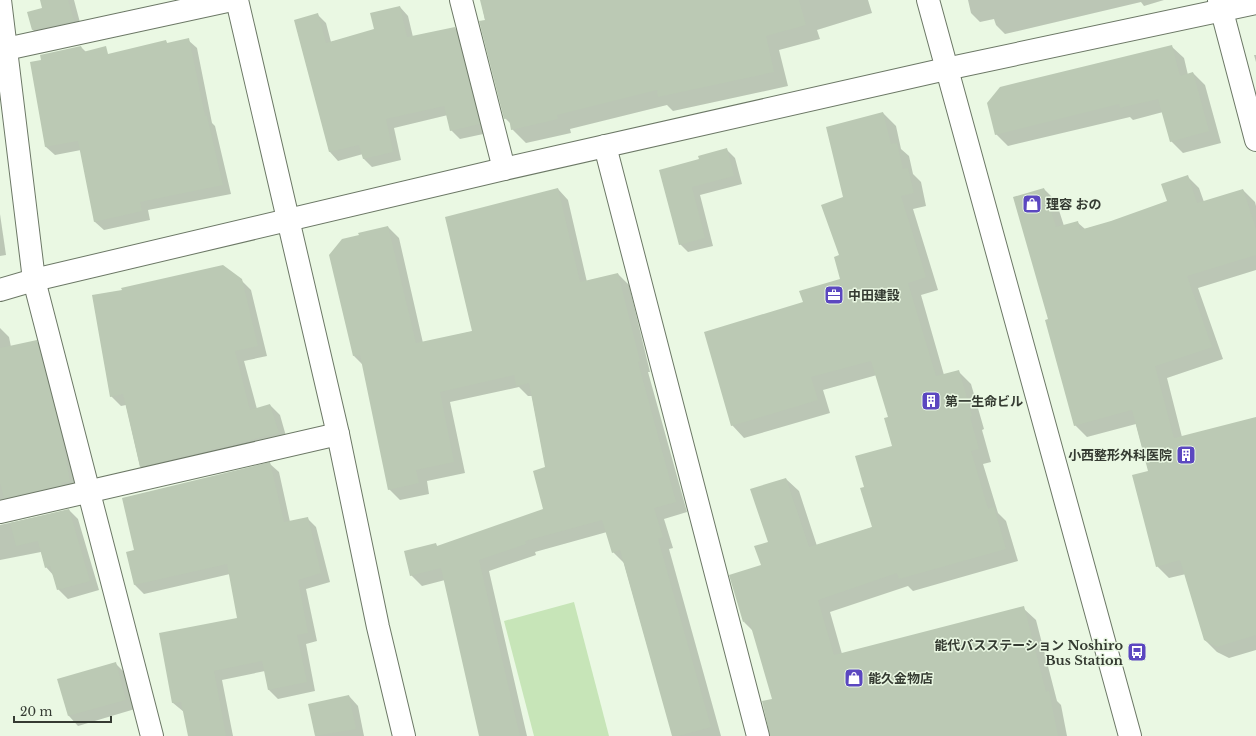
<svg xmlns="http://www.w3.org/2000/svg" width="1256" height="736" font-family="'Libre Baskerville','Noto Sans JP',serif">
  <rect width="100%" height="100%" fill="#eaf8e3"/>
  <!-- green -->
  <polygon fill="#c7e5b8" points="574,602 609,736 534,736 504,621"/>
  <!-- shadow -->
  <g fill="#0003">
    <polygon points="41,0 74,0 82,30 42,39 33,30 28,13 43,9"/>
    <polygon points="481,0 868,0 872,13 817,30 820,39 779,50 788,86 673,111 667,105 570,129 571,133 526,143 512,129 511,124 505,118"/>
    <polygon points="968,0 1164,0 1144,6 1141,2 1005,34 996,25 994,19 980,22 971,13"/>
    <polygon points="400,7 408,16 413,37 455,28 463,37 488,133 460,139 451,130 448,115 394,128 401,160 372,167 363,158 363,154 338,161 330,152 295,21 317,14 326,23 331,42 375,30"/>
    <polygon points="188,40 197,48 212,123 215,126 231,194 148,210 150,220 104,230 95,222 81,150 55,155 46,147 42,60 81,47 89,55 118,157 165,41 168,44"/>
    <polygon points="1171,46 1184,58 1188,75 1193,73 1205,85 1221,143 1183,153 1171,141 1163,112 1133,120 1130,117 1008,146 996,134"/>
    <polygon points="1254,55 1256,55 1256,62"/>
    <polygon points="883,113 896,126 901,149 909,156 913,174 921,182 926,206 913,209 938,290 921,295 944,375 958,371 971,384 984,429 982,430 991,462 983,464 998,513 1006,521 1018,561 913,591 908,586 830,612 842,654 1023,608 1036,620 1057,701 1061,705 1067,736 771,736 773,700 754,632 744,622 769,542 786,479 799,491 817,546 873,527 865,488 893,447 889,417 877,375 823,390 830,413 744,438 732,425 804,303 842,279 841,256 844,197"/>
    <polygon points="726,149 735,158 742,184 700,195 713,246 688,252 680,244 660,171 700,160"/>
    <polygon points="1187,176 1199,188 1204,202 1243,190 1255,202 1256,206 1256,270 1198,288 1223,359 1167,378 1182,437 1256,418 1256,650 1229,658 1217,652 1205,640 1186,574 1169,578 1157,566 1149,472 1136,424 1087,437 1075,425 1050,319 1044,189 1056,201 1064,226 1077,222 1085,229 1111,222 1168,202"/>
    <polygon points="558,189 568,200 587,282 618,274 629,285 650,372 648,372 687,512 664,519 673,548 669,549 721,736 673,736 624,563 613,552 607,532 535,552 536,555 489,571 527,736 480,736 445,580 422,586 411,575 435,544 438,547 544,510 546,468 532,396 528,396 519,387 450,402 465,473 427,481 429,494 400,500 389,489 363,365 354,356 388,227 399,238 423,343 474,331"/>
    <polygon points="0,214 6,255 0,256"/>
    <polygon points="241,280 251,290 267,356 244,361 257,409 270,405 280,415 288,443 150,476 140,466 126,405 121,406 111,396"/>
    <polygon points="0,328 9,337 11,347 36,341 46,350 78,490 0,513"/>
    <polygon points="270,464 279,472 290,522 307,518 316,527 330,582 306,589 317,641 306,644 315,691 278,699 269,690 265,671 222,680 233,736 189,736 184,712 173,703 160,634 239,619 230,574 144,594 135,585 135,551"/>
    <polygon points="69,510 78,519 99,590 68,599 58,589 54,576 46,567 41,552 0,560 0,525"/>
    <polygon points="115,663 125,673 135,709 78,726 69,716 59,680"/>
    <polygon points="349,696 358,706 364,736 316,736 309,705"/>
  </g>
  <!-- building -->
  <g fill="#bbc9b4">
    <polygon points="40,0 68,0 74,21 32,30 27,12 42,8"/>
    <polygon points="480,0 799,0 806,25 766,36 774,72 658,97 657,90 557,115 558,119 511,130 509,118 504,119 479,21 485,20"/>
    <polygon points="400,6 407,37 455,27 480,124 450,131 444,106 386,119 393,152 363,159 359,145 329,152 294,20 318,13 326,43 374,29 370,13"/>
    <polygon points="189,38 205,116 207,116 223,185 140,202 142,211 94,222 78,141 45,147 30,62 41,60 40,55 81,46 83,52 106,46 108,54 166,40 167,43"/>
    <polygon points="1172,45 1180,76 1193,72 1209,131 1170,142 1158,99 1120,108 1119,104 995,135 987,103 1000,87"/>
    <polygon points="883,112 891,144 897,143 903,169 908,168 914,193 901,196 926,277 908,283 936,376 959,370 972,416 970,417 979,449 971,451 988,509 994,507 1006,549 899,579 897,573 818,600 834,655 1024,606 1046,692 1049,691 1058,736 770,736 762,701 772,699 749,620 743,622 729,575 761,565 754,546 768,542 750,489 786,478 809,547 872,527 860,488 864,487 855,456 892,446 884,418 888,417 871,361 811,377 818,400 731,426 704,332 803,302 799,291 840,279 834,257 839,255 821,205 843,197 826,127"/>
    <polygon points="727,148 734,176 692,187 705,238 679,245 659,170 699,159 698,156"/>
    <polygon points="1188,175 1197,203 1243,189 1256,229 1256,255 1187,276 1212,347 1155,366 1174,438 1256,417 1256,635 1217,647 1204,640 1180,560 1156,567 1132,475 1148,471 1132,410 1074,426 1045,320 1048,319 1013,197 1044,188 1056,227 1078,221 1080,230 1111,221 1167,201 1161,184"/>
    <polygon points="558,188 580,282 618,273 640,361 638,362 676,502 654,508 663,537 658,539 711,727 678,736 672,736 620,550 612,553 602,520 525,541 526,544 479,560 520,736 479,736 441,568 410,576 404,551 436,543 437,546 543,509 533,471 545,467 529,383 516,386 514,375 440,392 454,462 416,470 419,483 388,490 360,355 353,356 329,255 342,239 359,235 358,233 388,226 416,343 472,331 445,217"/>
    <polygon points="223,265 242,279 258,346 235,351 250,410 270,404 279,433 140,467 123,394 110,397 92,295 122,290 121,288"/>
    <polygon points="37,340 60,429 70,481 61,483 62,485 4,498 0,483 0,348"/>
    <polygon points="270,462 284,522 308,517 321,573 298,580 308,633 297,635 307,682 268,690 262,661 214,671 226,736 188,736 181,702 172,703 159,633 237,618 227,564 134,585 126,552 134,550 122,498"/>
    <polygon points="69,509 90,581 57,590 50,566 45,568 38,541 16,546 10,523"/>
    <polygon points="116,662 126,700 68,716 57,679"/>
    <polygon points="349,695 356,729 315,736 308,704"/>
  </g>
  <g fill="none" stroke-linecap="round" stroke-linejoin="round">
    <!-- minor casing -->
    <g stroke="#6c7866" stroke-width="24">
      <g id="minor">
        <polyline points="0,0 34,280 152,736"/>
        <polyline points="461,0 504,169"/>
        <polyline points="1219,0 1256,140"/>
        <polyline points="6,49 232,0"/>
        <polyline points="605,146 758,736"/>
        <polyline points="0,512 338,434"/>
      </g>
    </g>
    <!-- tertiary casing -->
    <g stroke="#6c7866" stroke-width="24">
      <g id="tertiary">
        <polyline points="237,0 338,434 378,627 404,736"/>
        <polyline points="928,0 1130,736"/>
        <polyline points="0,290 34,280 504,169 946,69 1256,3"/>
      </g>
    </g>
    <!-- minor -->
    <use href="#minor" stroke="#fff" stroke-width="22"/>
    <!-- tertiary -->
    <use href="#tertiary" stroke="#fff" stroke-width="22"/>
  </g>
  <!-- icons -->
  <defs>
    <g id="shop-square" transform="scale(1)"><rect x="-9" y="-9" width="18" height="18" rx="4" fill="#5b47c0" stroke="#eaf8e3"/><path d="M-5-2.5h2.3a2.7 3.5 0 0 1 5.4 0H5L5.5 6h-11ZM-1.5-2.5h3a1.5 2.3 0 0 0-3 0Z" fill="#fff"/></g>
    <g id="office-square" transform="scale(1)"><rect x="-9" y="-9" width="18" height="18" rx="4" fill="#5b47c0" stroke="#eaf8e3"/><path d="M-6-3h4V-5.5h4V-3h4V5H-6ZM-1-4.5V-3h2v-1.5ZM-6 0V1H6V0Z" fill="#fff"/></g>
    <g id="building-square" transform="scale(1)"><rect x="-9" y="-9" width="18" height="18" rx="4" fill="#5b47c0" stroke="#eaf8e3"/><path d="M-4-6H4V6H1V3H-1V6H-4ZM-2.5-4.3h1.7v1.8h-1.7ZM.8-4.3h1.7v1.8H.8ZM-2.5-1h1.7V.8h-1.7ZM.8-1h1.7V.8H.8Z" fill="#fff"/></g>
    <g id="bus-square" transform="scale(1)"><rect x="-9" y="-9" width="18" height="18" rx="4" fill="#5b47c0" stroke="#eaf8e3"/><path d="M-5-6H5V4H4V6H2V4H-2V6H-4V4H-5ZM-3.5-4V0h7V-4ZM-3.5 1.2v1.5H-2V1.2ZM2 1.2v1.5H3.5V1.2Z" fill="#fff"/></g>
  </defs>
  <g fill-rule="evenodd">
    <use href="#shop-square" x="1032" y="204"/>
    <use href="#office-square" x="834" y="295"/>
    <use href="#building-square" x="931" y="401"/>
    <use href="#building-square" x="1186" y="455"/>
    <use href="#bus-square" x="1137" y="652"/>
    <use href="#shop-square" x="854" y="678"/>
  </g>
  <g text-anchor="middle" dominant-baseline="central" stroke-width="3" stroke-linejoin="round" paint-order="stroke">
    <!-- poi labels -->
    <g font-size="13" font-weight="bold" fill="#353b32" stroke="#eaf8e3" text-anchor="start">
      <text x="1046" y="204">理容 おの</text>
      <text x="848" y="295">中田建設</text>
      <text x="945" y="401">第一生命ビル</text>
      <text x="1172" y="455" text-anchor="end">小西整形外科医院</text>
      <text x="1123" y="645" text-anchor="end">能代バスステーション Noshiro<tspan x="1123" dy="15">Bus Station</tspan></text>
      <text x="868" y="678">能久金物店</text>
    </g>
  </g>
  <!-- scale -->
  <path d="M14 716v6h97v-6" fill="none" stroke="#353b32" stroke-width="2"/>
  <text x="20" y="716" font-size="12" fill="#353b32" stroke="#eaf8e3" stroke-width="3" paint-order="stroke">20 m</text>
</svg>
